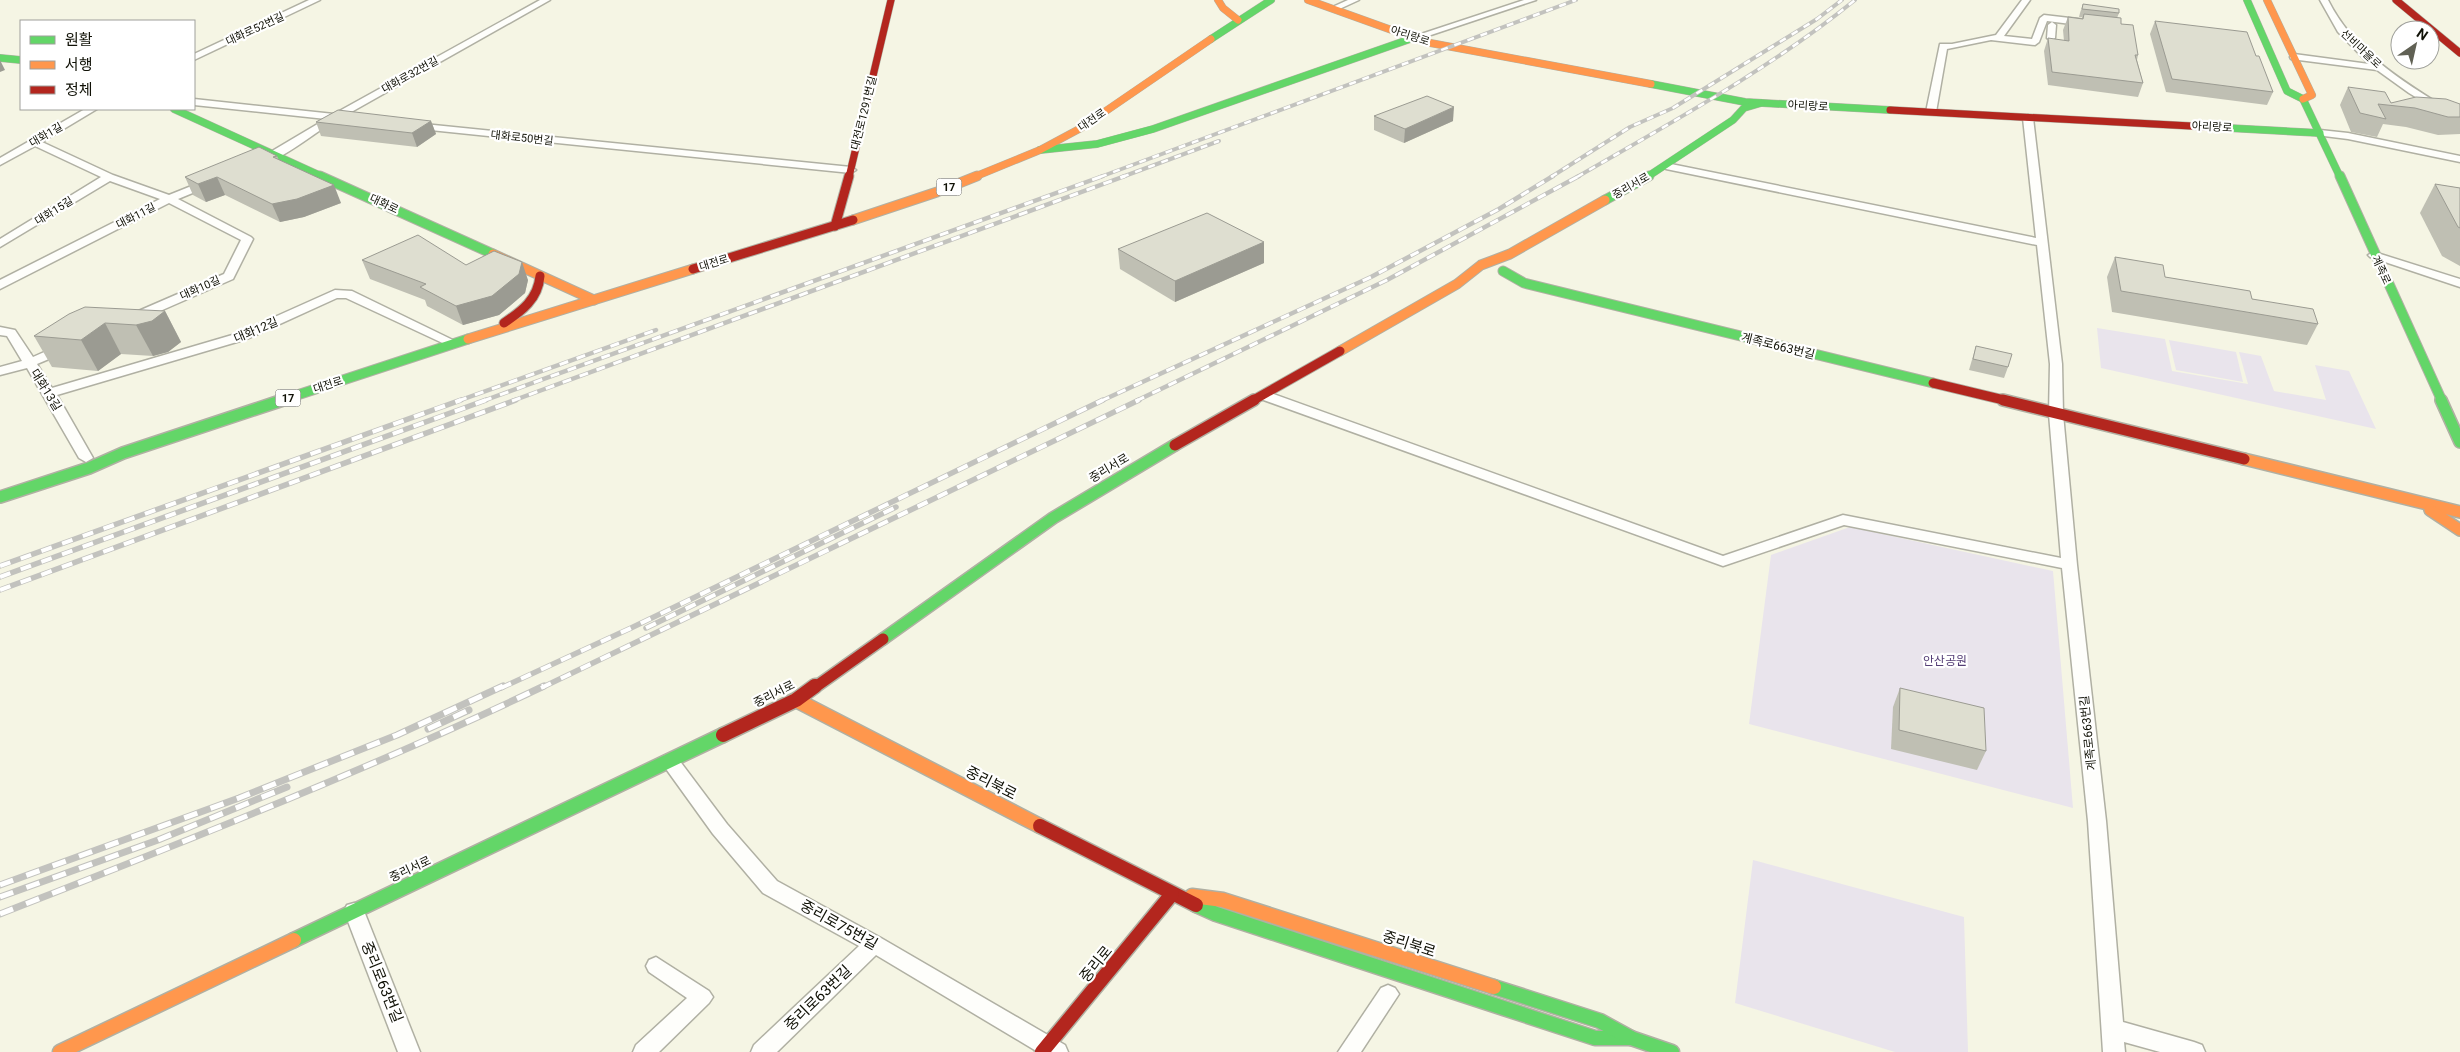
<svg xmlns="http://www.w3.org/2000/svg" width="2460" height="1052" font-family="Roboto,'Noto Sans KR',sans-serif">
  <rect width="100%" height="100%" fill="#f5f5e4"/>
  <!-- green -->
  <g fill="#e9e4ec">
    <polygon points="2097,328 2165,339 2172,371 2248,384 2239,352 2261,356 2274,391 2326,400 2315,365 2349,371 2376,429 2101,368"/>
    <polygon points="2169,340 2236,352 2243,382 2176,370"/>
    <polygon points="1850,527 2053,571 2073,808 1749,724 1771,555"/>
    <polygon points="1753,860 1964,917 1968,1052 1895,1052 1735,1003"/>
  </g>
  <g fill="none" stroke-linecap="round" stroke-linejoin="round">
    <!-- street casing -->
    <g stroke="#b0b0a3" stroke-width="3">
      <g id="street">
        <polygon points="309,0 320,0 194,60 194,54"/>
        <path d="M540 0H550L346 115 350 116V120C345 121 340 119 335 121 317 130 277 166 258 162L257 160 326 119 194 105V99L334 114Z"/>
        <polygon points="1348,0 1359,0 1335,11 1328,9"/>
        <polygon points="1524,0 1536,0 1416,40 1409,38"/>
        <polygon points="2022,0 2030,0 2004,36 2032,39 2040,18 2044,15 2087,20 2091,23 2087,26 2047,21 2039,42 2035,45 1991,40 1947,49 1936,112 1928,114 1926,112 1940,44 1952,44 1996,35"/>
        <path d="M2320 0H2328C2356 56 2409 85 2460 117V124L2409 93 2377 70 2291 59 2290 57 2294 54 2369 64 2338 32Z"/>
        <polygon points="2052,22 2056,25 2055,38 2051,41 2047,38 2048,25"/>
        <polygon points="85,109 97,109 42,142 113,175 169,195 204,181 212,181 212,185 178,199 251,237 253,239 233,279 135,322 127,322 125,319 127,316 224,274 241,240 169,203 0,289 0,280 160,199 110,181 0,247 0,239 101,177 35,146 0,165 0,158"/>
        <polygon points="2028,115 2033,118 2062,364 2063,414 2077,565 2106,821 2123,1022 2194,1042 2202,1045 2205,1052 2160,1052 2124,1042 2125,1052 2103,1052 2088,821 2062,568 1844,525 1723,566 1258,398 1256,395 1263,391 1268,392 1723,556 1843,515 2061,558 2049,414 2050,364 2037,245 1666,169 1661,166 1666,163 2036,238 2023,118"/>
        <polygon points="414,123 851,167 856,170 851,173 411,128 409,126"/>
        <polygon points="2320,130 2348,133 2460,156 2460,162 2348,139 2316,135 2315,133"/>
        <polygon points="2374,252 2460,279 2460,287 2370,257 2368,255"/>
        <polygon points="335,290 352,291 459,343 457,346 449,346 346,298 337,298 247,339 57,395 93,458 86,462 79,458 27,368 0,375 0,367 22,361 7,336 0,335 0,327 15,330 33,357 60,345 68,345 70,348 68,351 37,364 52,388 239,333"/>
        <polygon points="670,754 676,756 727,824 777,881 881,938 1065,1045 1068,1052 1038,1052 876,955 777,1052 751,1052 754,1045 859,946 763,893 713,834 664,766 661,761 664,756"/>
        <polygon points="354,903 361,905 364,911 420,1052 398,1052 344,911 347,905"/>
        <polygon points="656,957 709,991 713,997 709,1003 659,1052 633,1052 636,1045 687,998 649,972 646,966 649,960"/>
        <polygon points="1388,985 1395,988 1399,994 1361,1052 1338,1052 1381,988"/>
      </g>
    </g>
    <!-- fast-far3 casing -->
    <g stroke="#b0b0a3" stroke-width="8">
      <g id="fast-far3">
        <polyline points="2247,0 2287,91 2303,99 2340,177"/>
        <polyline points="1211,39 1271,0"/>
        <polyline points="0,58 21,60"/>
        <polyline points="1651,84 1745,102 1890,110"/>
        <polyline points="174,109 323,177"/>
        <polyline points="2210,127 2320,133"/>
        <polyline points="1040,150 1097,144 1153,129 1413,38"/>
        <polyline points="1647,177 1733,120 1744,108 1761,103"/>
      </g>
    </g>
    <!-- fast-far2 casing -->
    <g stroke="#b0b0a3" stroke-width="11">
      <g id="fast-far2">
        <polyline points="320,176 493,254"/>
        <polyline points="2340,176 2442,401"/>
        <polyline points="1605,200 1649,176"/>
        <polyline points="1503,271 1524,283 1933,383"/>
        <polyline points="279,401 468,339"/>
      </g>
    </g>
    <!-- fast-far1 casing -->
    <g stroke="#b0b0a3" stroke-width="14">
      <g id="fast-far1">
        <polyline points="2441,400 2460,442"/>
        <polyline points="0,497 89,468 123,453 283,400"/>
        <polyline points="883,639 1053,518 1175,445"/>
      </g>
    </g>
    <!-- fast casing -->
    <g stroke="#b0b0a3" stroke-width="17">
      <g id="fast">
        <polyline points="1196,905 1216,914 1595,1038 1631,1038"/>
        <polyline points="294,940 723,735"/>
        <polyline points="1494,987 1600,1021 1631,1038 1672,1052"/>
      </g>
    </g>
    <!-- slow-far3 casing -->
    <g stroke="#b0b0a3" stroke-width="8">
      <g id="slow-far3">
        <polyline points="1218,0 1223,8 1238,20"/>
        <polyline points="1308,0 1425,42 1651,84"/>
        <polyline points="2267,0 2312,95 2303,99"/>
        <polyline points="974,177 1040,150 1081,128 1211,39"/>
      </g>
    </g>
    <!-- slow-far2 casing -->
    <g stroke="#b0b0a3" stroke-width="11">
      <g id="slow-far2">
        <polyline points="853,220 937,192 977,176"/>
        <polyline points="493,254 594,300"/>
        <polyline points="468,339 693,269"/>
        <polyline points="1340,351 1457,284 1481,265 1510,254 1605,200"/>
      </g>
    </g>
    <!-- slow-far1 casing -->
    <g stroke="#b0b0a3" stroke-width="14">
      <g id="slow-far1">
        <polyline points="2244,459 2460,512"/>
        <polyline points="2430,510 2460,530"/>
      </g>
    </g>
    <!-- slow casing -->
    <g stroke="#b0b0a3" stroke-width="17">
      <g id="slow">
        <polyline points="796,700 1040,826"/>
        <polyline points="1192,896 1223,900 1494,987"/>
        <polyline points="60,1052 294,940"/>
      </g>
    </g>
    <!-- jam-far3 casing -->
    <g stroke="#b0b0a3" stroke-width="8">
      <g id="jam-far3">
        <polyline points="2396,0 2460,53"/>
        <polyline points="1890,110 2210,127"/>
        <polyline points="849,177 891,0"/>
      </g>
    </g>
    <!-- jam-far2 casing -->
    <g stroke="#b0b0a3" stroke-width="11">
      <g id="jam-far2">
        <polyline points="835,226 849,176"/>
        <polyline points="693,269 853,220"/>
        <path d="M504 323C522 311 538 299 540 276"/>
        <polyline points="1933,383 2008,401"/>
        <polyline points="1252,401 1340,351"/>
      </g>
    </g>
    <!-- jam-far1 casing -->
    <g stroke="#b0b0a3" stroke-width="14">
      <g id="jam-far1">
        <polyline points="2003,400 2244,459"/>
        <polyline points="1175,445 1254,400"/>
        <polyline points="814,688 883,639"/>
      </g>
    </g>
    <!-- jam casing -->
    <g stroke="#b0b0a3" stroke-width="17">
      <g id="jam">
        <polyline points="723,735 796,700 815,686"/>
        <polyline points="1040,826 1196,905"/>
        <polyline points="1042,1052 1172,894"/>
      </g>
    </g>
    <!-- street -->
    <use href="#street" fill="#fefefb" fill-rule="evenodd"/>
    <!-- fast-far3 -->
    <use href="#fast-far3" stroke="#63d668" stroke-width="7"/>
    <!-- fast-far2 -->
    <use href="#fast-far2" stroke="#63d668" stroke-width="9"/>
    <!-- fast-far1 -->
    <use href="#fast-far1" stroke="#63d668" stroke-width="11"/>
    <!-- fast -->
    <use href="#fast" stroke="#63d668" stroke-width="14"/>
    <!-- slow-far3 -->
    <use href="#slow-far3" stroke="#ff974d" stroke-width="7"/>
    <!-- slow-far2 -->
    <use href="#slow-far2" stroke="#ff974d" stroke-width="9"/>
    <!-- slow-far1 -->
    <use href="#slow-far1" stroke="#ff974d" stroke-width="11"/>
    <!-- slow -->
    <use href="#slow" stroke="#ff974d" stroke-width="14"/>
    <!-- jam-far3 -->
    <use href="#jam-far3" stroke="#b3261e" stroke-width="7"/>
    <!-- jam-far2 -->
    <use href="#jam-far2" stroke="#b3261e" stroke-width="9"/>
    <!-- jam-far1 -->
    <use href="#jam-far1" stroke="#b3261e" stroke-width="11"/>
    <!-- jam -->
    <use href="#jam" stroke="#b3261e" stroke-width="14"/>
    <!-- rail-far3 casing -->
    <g stroke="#c2c2be" stroke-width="4">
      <g id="rail-far3">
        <polyline points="1100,177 1576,0"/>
        <polyline points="1122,177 1219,141"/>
        <polyline points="1551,177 1630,127 1673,108 1817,19 1842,0"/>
        <path d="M1577 177C1672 122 1770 69 1855 0"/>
      </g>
    </g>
    <!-- rail-far2 casing -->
    <g stroke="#c2c2be" stroke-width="4.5">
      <g id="rail-far2">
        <polyline points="458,401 656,330"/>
        <polyline points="483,401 1103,176"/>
        <polyline points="512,401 1125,176"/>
        <polyline points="1101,401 1371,277 1499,209 1553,176"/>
        <polyline points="1136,401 1387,280 1579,176"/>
      </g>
    </g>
    <!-- rail-far1 casing -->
    <g stroke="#c2c2be" stroke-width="5.5">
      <g id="rail-far1">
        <polyline points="0,566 461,400"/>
        <polyline points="0,577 486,400"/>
        <polyline points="0,590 516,400"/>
        <polyline points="646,628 896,507"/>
        <polyline points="501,688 631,628 1103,400"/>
        <polyline points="541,688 1139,400"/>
      </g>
    </g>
    <!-- rail casing -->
    <g stroke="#c2c2be" stroke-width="7">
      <g id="rail">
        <polyline points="428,729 469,710"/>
        <polyline points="0,885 239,798 397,735 503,686"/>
        <polyline points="0,897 158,840 287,787"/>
        <path d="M0 914C183 842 366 771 544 686"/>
      </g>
    </g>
    <!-- rail-far3 -->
    <use href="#rail-far3" stroke="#fff" stroke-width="2.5" stroke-dasharray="7" stroke-linecap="butt"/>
    <!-- rail-far2 -->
    <use href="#rail-far2" stroke="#fff" stroke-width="3" stroke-dasharray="9" stroke-linecap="butt"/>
    <!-- rail-far1 -->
    <use href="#rail-far1" stroke="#fff" stroke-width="4" stroke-dasharray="11" stroke-linecap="butt"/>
    <!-- rail -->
    <use href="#rail" stroke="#fff" stroke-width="5" stroke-dasharray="14" stroke-linecap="butt"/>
  </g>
  <!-- wall -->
  <g fill="#bfbfb3">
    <polygon points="2083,4 2119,13 2117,18 2138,55 2137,60 2143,83 2138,97 2048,85 2044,51 2048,38 2064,41 2063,30 2068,17 2082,19 2082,17 2079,17 2080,13"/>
    <polygon points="2155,21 2256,56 2273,92 2267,105 2166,92 2150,34"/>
    <polygon points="2348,87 2391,103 2460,104 2460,134 2438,135 2406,127 2383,124 2377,137 2351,132 2340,105"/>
    <polygon points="1374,116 1453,121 1404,143 1374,130"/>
    <polygon points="431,121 436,134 417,147 321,136 316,122"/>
    <polygon points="277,156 279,160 341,203 304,217 280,222 225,195 206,202 193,195 185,177"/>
    <polygon points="2435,184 2460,188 2460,266 2442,256 2420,213"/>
    <polygon points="1264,242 1264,263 1175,302 1120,269 1118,249"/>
    <polygon points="2115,257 2165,277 2252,299 2318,324 2307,345 2112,312 2107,277"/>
    <polygon points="362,260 466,265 528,280 525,293 499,315 463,325 427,306 425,300 370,279"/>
    <polygon points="165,311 181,342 168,352 153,356 121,354 98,371 52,367 34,336"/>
    <polygon points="1976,346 2008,367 2004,378 1969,370"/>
    <polygon points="1900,688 1986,751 1977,770 1891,749 1893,707"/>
  </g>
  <!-- shaded-wall -->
  <g fill="#9b9b92">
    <polygon points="0,60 5,70 0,72"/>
    <polygon points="1454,107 1453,121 1404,143 1405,129"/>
    <polygon points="431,121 436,134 417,147 412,133"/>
    <polygon points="217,177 225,195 206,202 198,184"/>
    <polygon points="334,185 341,203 304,217 280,222 272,204"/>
    <polygon points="1264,242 1264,263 1175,302 1175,281"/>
    <polygon points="522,262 528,280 525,293 499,315 463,325 456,306"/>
    <polygon points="165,311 181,342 168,352 153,356 136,325"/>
    <polygon points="105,323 121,354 98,371 81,340"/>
  </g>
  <!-- building -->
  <g fill="#deded0" stroke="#9b9b92">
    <polygon points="2083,4 2119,9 2119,13 2082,9"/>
    <polygon points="2084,14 2121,18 2121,24 2133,25 2138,55 2135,55 2143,83 2052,72 2048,38 2069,41 2068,17 2083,19"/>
    <polygon points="2155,21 2247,32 2256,56 2259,56 2273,92 2172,79"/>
    <polygon points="2348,87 2385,92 2391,103 2416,97 2446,99 2460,104 2460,117 2448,117 2415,108 2378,104 2386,119 2360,113"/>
    <polygon points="1427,96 1454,107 1405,129 1374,116"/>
    <polygon points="338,110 431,121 412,133 316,122"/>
    <polygon points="259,147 277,156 273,157 334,185 297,199 272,204 217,177 198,184 185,177"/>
    <polygon points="2435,184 2460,188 2460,228 2458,227"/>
    <polygon points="1207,213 1264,242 1175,281 1118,249"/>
    <polygon points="418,235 466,265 494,251 522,262 519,274 492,296 456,306 420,287 426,284 362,260"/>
    <polygon points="2115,257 2163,265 2165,277 2250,291 2252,299 2313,309 2318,324 2121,291"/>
    <polygon points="85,307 165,311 152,321 136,325 105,323 81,340 34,336 69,314"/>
    <polygon points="1976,346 2012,354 2008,367 1973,359"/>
    <polygon points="1900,688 1984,708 1986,751 1899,730"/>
  </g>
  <g text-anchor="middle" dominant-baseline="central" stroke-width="4.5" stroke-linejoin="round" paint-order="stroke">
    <!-- far-street labels -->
    <g font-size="11" fill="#101106" stroke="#fff">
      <text transform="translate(255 29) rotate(-25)">대화로52번길</text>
      <text transform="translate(1410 36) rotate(18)">아리랑로</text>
      <text transform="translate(2361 49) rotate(43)">선비마을로</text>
      <text transform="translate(410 75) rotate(-29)">대화로32번길</text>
      <text transform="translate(1808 106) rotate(3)">아리랑로</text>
      <text transform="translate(864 113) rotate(-76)">대전로1291번길</text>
      <text transform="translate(1092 120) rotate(-34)">대전로</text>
      <text transform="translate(2212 127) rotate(3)">아리랑로</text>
      <text transform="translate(46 135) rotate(-30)">대화1길</text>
      <text transform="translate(522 138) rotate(6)">대화로50번길</text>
      <text transform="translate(1631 186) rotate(-30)">중리서로</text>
      <text transform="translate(384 204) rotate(25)">대화로</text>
      <text transform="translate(54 211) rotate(-32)">대화15길</text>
      <text transform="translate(136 216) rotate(-27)">대화11길</text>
      <text transform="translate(714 263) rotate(-17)">대전로</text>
      <text transform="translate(2381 270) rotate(65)">계족로</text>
      <text transform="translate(200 288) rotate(-24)">대화10길</text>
      <text transform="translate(328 385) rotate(-18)">대전로</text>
    </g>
    <!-- shield labels -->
    <g fill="#fff" stroke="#585851" stroke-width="1">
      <rect x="936.5" y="178.5" width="25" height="17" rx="4"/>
      <rect x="275.5" y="389.5" width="25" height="17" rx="4"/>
    </g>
    <g font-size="11" font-weight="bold" fill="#101106">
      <text x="949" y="187">17</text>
      <text x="288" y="398">17</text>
    </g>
    <!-- street labels -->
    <g font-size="12" fill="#101106" stroke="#fff">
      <text transform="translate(256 330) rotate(-23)">대화12길</text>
      <text transform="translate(1778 346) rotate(14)">계족로663번길</text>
      <text transform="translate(46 390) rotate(58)">대화13길</text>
      <text transform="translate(1109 468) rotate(-31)">중리서로</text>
      <text transform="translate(774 694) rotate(-27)">중리서로</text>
      <text transform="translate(2088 733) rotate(-96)">계족로663번길</text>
      <text transform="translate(410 869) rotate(-25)">중리서로</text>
    </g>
    <!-- park labels -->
    <g font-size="12" fill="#553e76" stroke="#fff">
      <text x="1945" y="661">안산공원</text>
    </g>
    <!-- near-street labels -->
    <g font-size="15" fill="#101106" stroke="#fff">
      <text transform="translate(991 783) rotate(27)">중리북로</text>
      <text transform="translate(839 925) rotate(29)">중리로75번길</text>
      <text transform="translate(1409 944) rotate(18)">중리북로</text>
      <text transform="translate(1096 964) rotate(-51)">중리로</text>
      <text transform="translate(382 982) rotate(68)">중리로63번길</text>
      <text transform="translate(818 998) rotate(-44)">중리로63번길</text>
    </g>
  </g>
  <!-- legend -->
  <rect x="20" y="20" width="175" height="90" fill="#ffffff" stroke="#9fa09b"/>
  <rect x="30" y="36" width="25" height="8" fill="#63d668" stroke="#9fa09b"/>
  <text x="65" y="45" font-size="15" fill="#101106">원활</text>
  <rect x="30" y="61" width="25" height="8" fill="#ff974d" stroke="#9fa09b"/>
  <text x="65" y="70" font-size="15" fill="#101106">서행</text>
  <rect x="30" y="86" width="25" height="8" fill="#b3261e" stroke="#9fa09b"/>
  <text x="65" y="95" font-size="15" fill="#101106">정체</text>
  <!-- north arrow -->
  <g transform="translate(2415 45) rotate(34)"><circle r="24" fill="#ffffff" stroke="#9fa09b"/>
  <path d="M0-4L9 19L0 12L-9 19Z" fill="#606154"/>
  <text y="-8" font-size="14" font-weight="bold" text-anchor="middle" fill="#101106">N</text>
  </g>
</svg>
